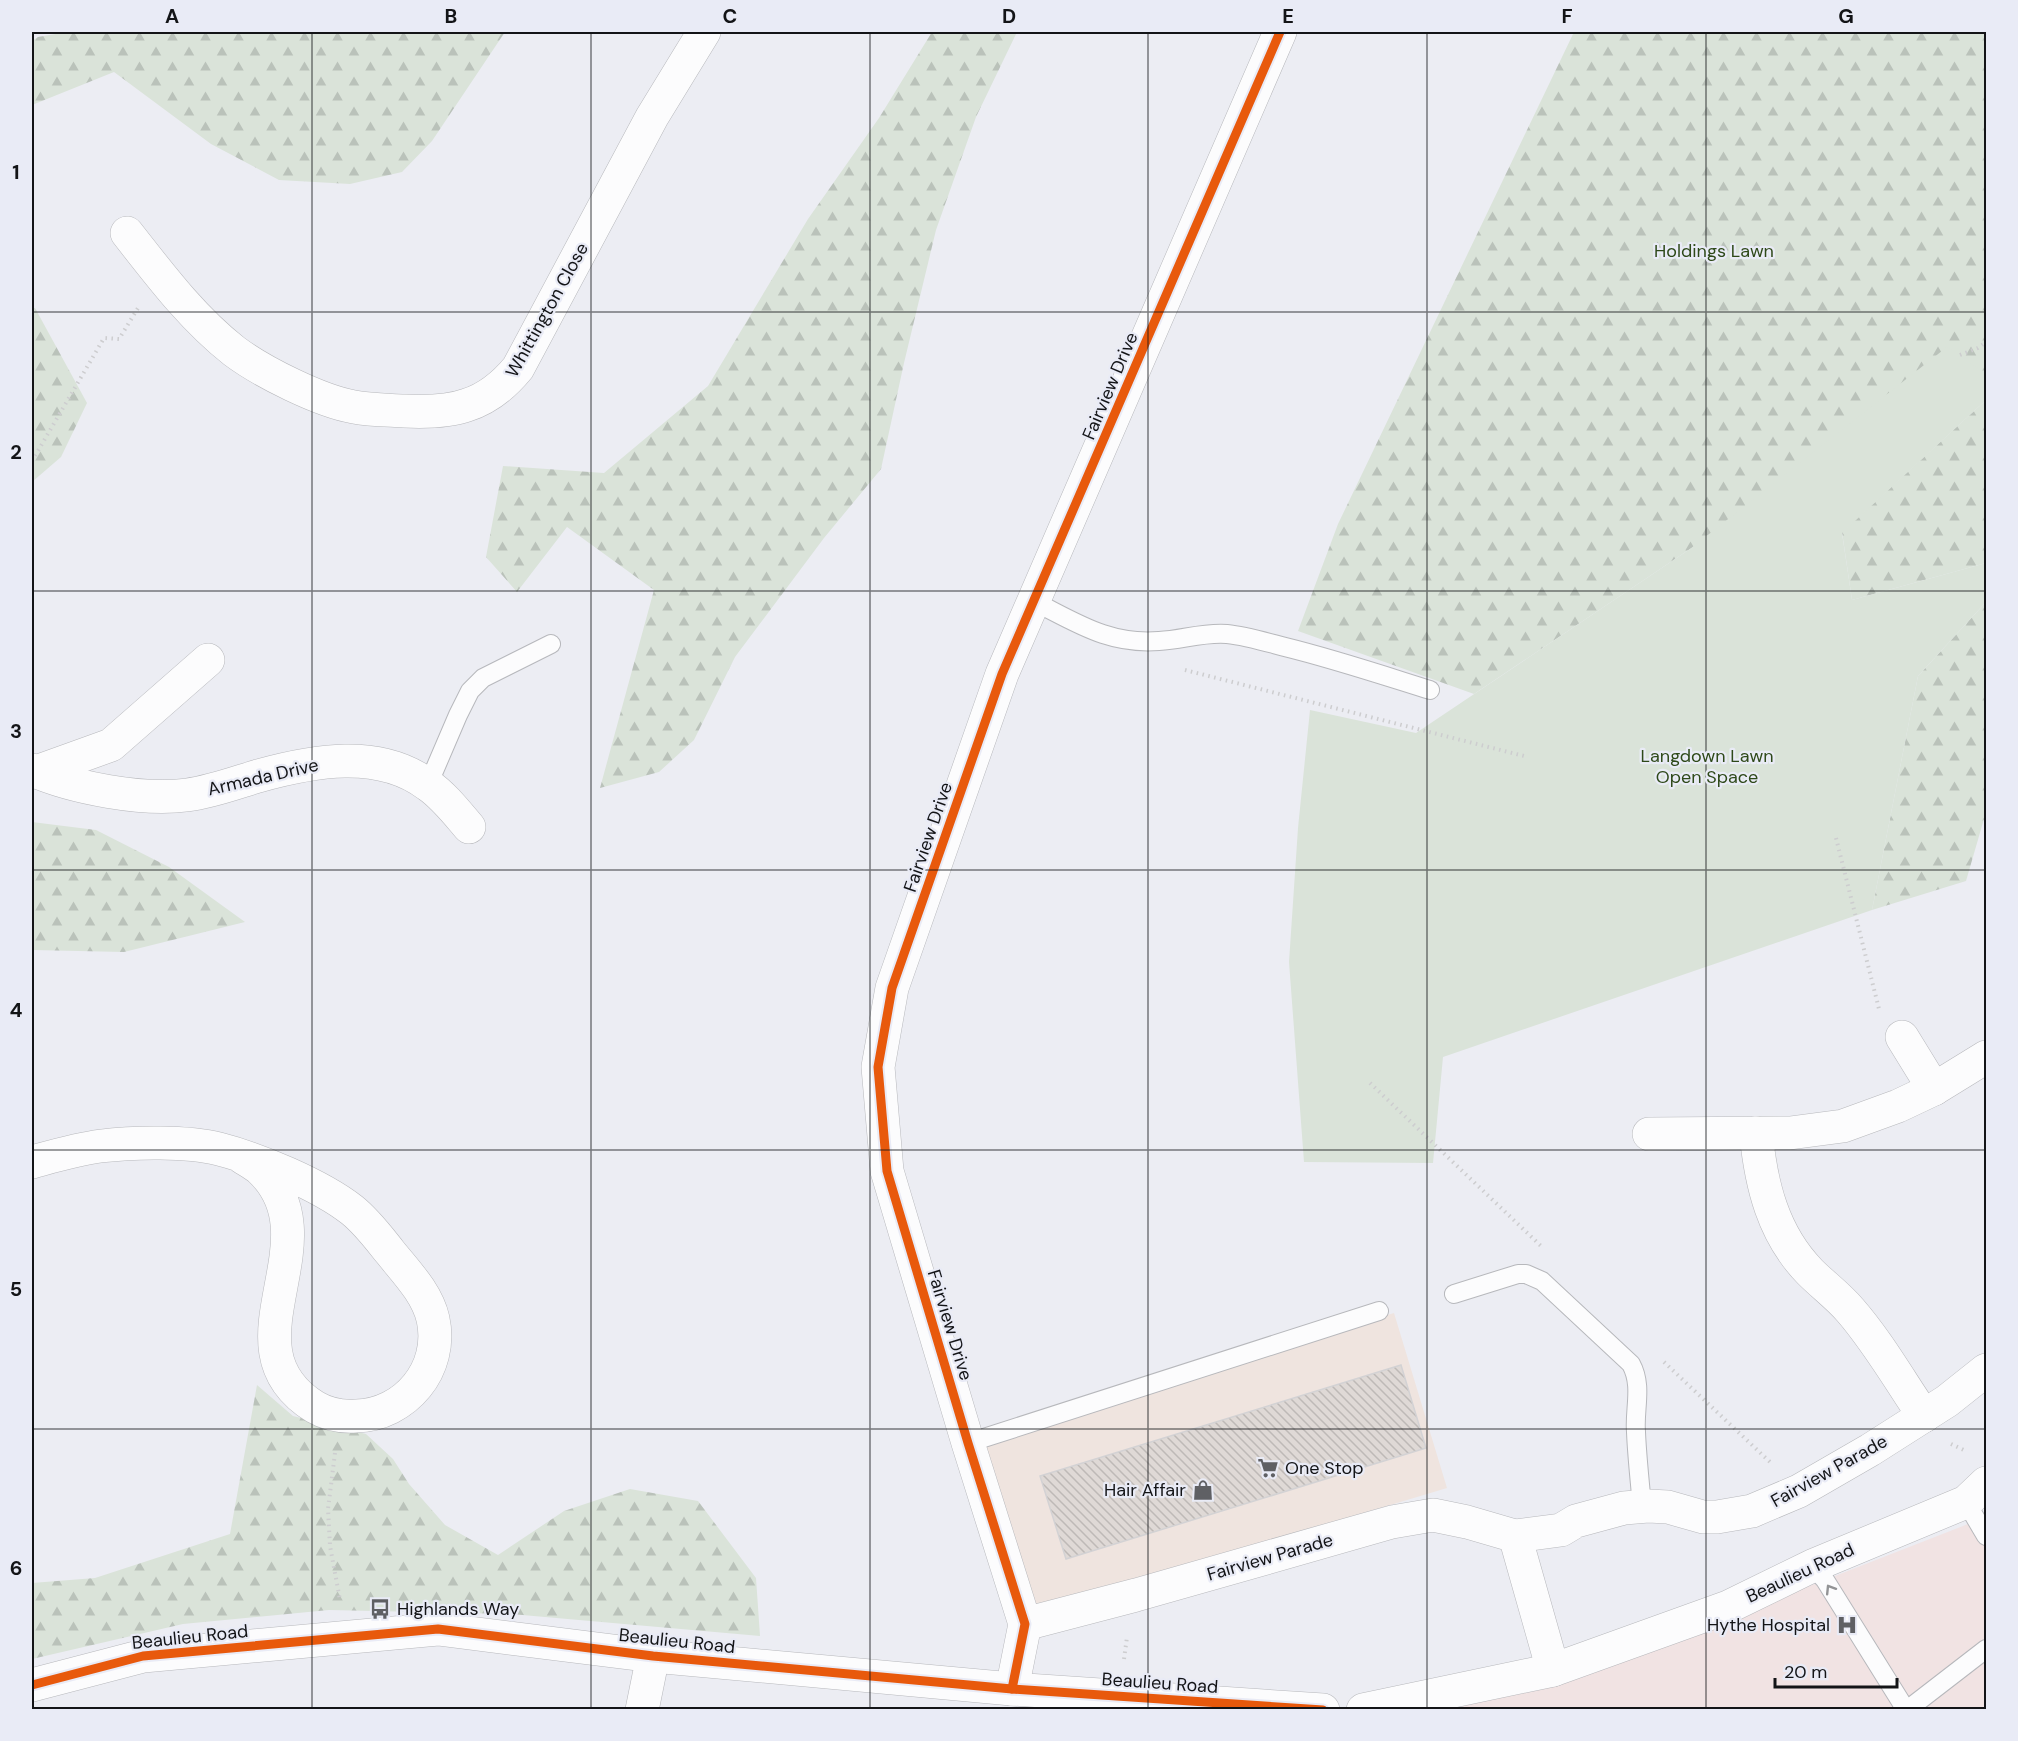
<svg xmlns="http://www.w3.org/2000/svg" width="2018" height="1741" font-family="'DM Sans',sans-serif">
  <defs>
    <pattern id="forest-firs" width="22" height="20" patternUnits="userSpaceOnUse" patternTransform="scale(1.5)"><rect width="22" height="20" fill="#dae3d9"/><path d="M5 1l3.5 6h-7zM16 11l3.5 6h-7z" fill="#bac2ba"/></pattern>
    <pattern id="building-back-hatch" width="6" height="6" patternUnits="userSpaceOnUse" patternTransform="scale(1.5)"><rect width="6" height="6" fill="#dfd9d6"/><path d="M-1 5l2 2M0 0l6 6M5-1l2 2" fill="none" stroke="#beb9b7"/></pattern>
  </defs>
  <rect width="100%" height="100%" fill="#ecedf3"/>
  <!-- commercial -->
  <polygon fill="#efe4df" points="1394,1313 1447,1488 1034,1612 981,1437"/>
  <!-- medical -->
  <polygon fill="#f1e3e3" points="1986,1517 1986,1709 1449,1710 1592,1671"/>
  <!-- forest -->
  <g fill="url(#forest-firs)">
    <polygon points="67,32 505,32 432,141 402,172 350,184 279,180 211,144 114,72 32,105 32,41 38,37"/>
    <polygon points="932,32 1017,32 976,117 936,230 904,363 881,469 824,538 735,657 694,740 659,772 600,788 654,590 567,527 517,592 486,557 503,466 604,473 708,386 808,219 879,118"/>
    <polygon points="1574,32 1986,32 1986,374 1690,549 1474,694 1298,631 1338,524"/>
    <polygon points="32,308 35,308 87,403 61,457 32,482"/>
    <polygon points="1986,400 1986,563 1852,600 1842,532"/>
    <polygon points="1986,602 1986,812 1966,881 1872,910 1918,676"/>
    <polygon points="32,822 96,830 169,867 245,922 124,952 32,950"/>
    <polygon points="257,1385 293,1416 366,1434 393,1459 409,1484 445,1525 498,1555 564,1511 630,1489 698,1501 756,1578 760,1636 511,1614 329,1610 183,1624 32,1659 32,1583 95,1578 230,1534"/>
  </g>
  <!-- park -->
  <polygon fill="#dae3d9" points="1947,347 1986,374 1986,400 1842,533 1852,600 1986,563 1986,602 1918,676 1872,910 1443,1057 1433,1163 1304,1162 1289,962 1298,828 1310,710 1416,733 1690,549"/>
  <!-- building -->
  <polygon fill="url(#building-back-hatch)" stroke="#d3d2d4" stroke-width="1.5" points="1401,1365 1426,1448 1066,1559 1040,1476"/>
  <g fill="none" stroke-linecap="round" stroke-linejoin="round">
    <!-- lane casing -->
    <g stroke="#b7b8bc" stroke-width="20">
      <g id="lane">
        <path d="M1035 602C1077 623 1109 645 1159 641 1182 640 1203 632 1227 634 1246 636 1266 642 1285 647 1334 659 1382 675 1430 690"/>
        <polyline points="428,785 458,715 470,691 483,678 551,644"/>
        <path d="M1454 1294 1518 1274H1526L1542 1281 1631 1364C1643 1386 1634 1409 1636 1432 1637 1457 1640 1482 1642 1507"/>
        <polyline points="968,1443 1379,1311"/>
        <polyline points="1966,1502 1986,1536"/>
        <polyline points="1812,1566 1825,1580 1906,1710"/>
        <polyline points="1907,1710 1986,1649"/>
      </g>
    </g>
    <!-- street casing -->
    <g stroke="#b7b8bc" stroke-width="34">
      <g id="street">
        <path d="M127 233C160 275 192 318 234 351 262 372 320 401 354 407 370 410 387 410 404 411 425 412 448 412 467 405 489 398 504 385 518 368L652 117 704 32"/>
        <path d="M32 770C73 788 143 801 187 795 211 792 235 783 258 776 312 761 379 748 428 785 444 796 457 813 469 827"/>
        <polyline points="36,772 111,745 208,660"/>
        <polyline points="1902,1037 1934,1089"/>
        <path d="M1756 1133C1761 1185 1773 1234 1810 1272 1823 1285 1838 1296 1850 1310 1878 1342 1900 1381 1924 1416"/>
        <polyline points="1649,1134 1790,1133 1843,1126 1898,1106 1934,1089 1986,1057"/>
        <path d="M32 1162C54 1156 77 1149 101 1146 134 1142 187 1141 219 1149 258 1159 320 1185 352 1210 367 1222 378 1237 390 1252 406 1272 427 1293 433 1319 444 1369 405 1415 356 1416 342 1417 327 1414 315 1407 218 1347 336 1242 261 1170 256 1165 248 1161 242 1157"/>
        <polyline points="1515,1536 1561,1530 1576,1521 1624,1508 1648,1506 1668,1507 1703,1517 1717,1517 1752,1511 1799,1491 1870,1450 1947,1401 1986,1370"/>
        <polyline points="1025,1624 1136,1595 1392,1522 1433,1515 1467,1522 1515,1536 1553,1670"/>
        <polyline points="1012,1689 1025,1624 968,1443 887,1171 878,1067 892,988 1002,674 1280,32"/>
        <polyline points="642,1710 653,1656"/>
      </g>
    </g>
    <!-- secondary casing -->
    <g stroke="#b7b8bc" stroke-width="34">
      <g id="secondary">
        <polyline points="32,1685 143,1656 438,1629 653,1656 1012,1689 1323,1710"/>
        <polyline points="1363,1710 1553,1670 1728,1607 1812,1566 1966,1502 1986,1483"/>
      </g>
    </g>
    <!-- path -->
    <g stroke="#cdcdcf" stroke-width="4" stroke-dasharray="1.5 4.5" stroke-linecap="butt">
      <polyline points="1960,355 1978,348 1986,342"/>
      <polyline points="32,461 104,338 119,339 138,308"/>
      <polyline points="1185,670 1528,757"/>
      <polyline points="1836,838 1879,1009"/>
      <polyline points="1370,1083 1541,1246"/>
      <polyline points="1664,1362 1770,1462"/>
      <polyline points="1951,1444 1966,1451"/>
      <polyline points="335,1453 328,1509 330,1546 340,1600"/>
      <polyline points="1124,1659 1127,1637"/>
    </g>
    <!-- lane -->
    <use href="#lane" stroke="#fcfcfd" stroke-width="18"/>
    <!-- street -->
    <use href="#street" stroke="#fcfcfd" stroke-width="33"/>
    <!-- secondary -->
    <use href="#secondary" stroke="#fcfcfd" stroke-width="33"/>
    <!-- cycleway casing -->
    <g stroke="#e9ebf6" stroke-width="13">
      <g id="cycleway">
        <polyline points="32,1685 143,1656 438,1629 653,1656 1012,1689 1323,1710"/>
        <polyline points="1012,1689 1025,1624 968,1443 887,1171 878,1067 892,988 1002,674 1280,32"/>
      </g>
    </g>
    <!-- cycleway -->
    <use href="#cycleway" stroke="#e8590c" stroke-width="9"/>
  </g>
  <!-- one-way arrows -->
  <defs><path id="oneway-chevron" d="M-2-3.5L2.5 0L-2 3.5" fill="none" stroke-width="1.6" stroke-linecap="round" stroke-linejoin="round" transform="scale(1.5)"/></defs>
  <use stroke="#939496" href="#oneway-chevron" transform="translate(1830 1589) rotate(-122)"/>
  <!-- grid -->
  <path fill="none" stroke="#131417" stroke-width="1.5" stroke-opacity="0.55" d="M312 32V1710M591 32V1710M870 32V1710M1148 32V1710M1427 32V1710M1706 32V1710M32 312H1986M32 591H1986M32 870H1986M32 1150H1986M32 1429H1986"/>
  <!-- icons -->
  <defs>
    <g id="supermarket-bare" transform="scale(1.62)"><path d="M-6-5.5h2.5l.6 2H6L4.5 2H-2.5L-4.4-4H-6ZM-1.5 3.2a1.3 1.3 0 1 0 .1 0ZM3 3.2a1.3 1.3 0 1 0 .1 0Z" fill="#5f6064" stroke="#e9ebf6" stroke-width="2.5" paint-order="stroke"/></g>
    <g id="shop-bare" transform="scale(1.62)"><path d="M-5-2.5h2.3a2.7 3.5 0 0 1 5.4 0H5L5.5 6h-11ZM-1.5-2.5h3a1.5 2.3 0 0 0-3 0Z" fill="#5f6064" stroke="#e9ebf6" stroke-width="2.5" paint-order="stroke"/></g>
    <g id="bus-bare" transform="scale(1.62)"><path d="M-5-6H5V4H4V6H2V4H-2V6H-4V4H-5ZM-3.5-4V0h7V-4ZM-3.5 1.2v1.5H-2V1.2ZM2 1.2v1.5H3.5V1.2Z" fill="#5f6064" stroke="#e9ebf6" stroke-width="2.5" paint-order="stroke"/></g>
    <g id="hospital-bare" transform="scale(1.62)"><path d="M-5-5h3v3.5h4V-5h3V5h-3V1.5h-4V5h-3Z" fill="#5f6064" stroke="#e9ebf6" stroke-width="2.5" paint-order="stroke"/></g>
  </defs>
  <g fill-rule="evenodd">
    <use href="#supermarket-bare" x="1268" y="1468"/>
    <use href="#shop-bare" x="1203" y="1490"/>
    <use href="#bus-bare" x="380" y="1609"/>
    <use href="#hospital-bare" x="1847" y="1625"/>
  </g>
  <g text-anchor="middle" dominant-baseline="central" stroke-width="4.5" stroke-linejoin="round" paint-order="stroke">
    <!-- park labels -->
    <g font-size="18" fill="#2e4919" stroke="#e9ebf6">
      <text x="1714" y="251">Holdings Lawn</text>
      <text x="1707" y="756">Langdown Lawn<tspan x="1707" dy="21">Open Space</tspan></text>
    </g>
    <!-- street labels -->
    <g font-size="18" fill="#131417" stroke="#e9ebf6">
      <text transform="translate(547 310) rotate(-61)">Whittington Close</text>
      <text transform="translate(1110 386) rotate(-67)">Fairview Drive</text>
      <text transform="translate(263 777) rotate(-13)">Armada Drive</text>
      <text transform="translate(928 837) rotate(-71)">Fairview Drive</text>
      <text transform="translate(950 1325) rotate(73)">Fairview Drive</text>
      <text transform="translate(1829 1471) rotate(-29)">Fairview Parade</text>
      <text transform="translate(1270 1557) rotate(-16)">Fairview Parade</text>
      <text transform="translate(1800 1573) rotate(-25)">Beaulieu Road</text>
      <text transform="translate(190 1637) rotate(-6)">Beaulieu Road</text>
      <text transform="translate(677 1641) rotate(6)">Beaulieu Road</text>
      <text transform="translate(1160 1683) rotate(4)">Beaulieu Road</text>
    </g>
    <!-- poi labels -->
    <g font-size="18" fill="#131417" stroke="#e9ebf6" text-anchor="start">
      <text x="1285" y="1468">One Stop</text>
      <text x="1186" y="1490" text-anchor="end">Hair Affair</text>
      <text x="397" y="1609">Highlands Way</text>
      <text x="1830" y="1625" text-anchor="end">Hythe Hospital</text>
    </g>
  </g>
  <!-- border -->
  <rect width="2018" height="1741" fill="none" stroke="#e9ebf6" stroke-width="66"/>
  <!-- scale -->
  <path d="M1775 1678v9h122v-9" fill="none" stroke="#131417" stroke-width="3"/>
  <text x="1784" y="1678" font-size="18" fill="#131417" stroke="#e9ebf6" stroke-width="4.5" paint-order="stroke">20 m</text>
  <rect x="33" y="33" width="1952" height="1675" fill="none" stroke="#131417" stroke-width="2"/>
  <g font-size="20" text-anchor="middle" font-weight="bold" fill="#131417">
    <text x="172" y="23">A</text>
    <text x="451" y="23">B</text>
    <text x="730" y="23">C</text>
    <text x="1009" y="23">D</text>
    <text x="1288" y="23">E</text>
    <text x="1567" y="23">F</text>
    <text x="1846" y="23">G</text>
    <text x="16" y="179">1</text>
    <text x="16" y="459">2</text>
    <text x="16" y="738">3</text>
    <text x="16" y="1017">4</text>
    <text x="16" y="1296">5</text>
    <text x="16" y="1575">6</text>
  </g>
</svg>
